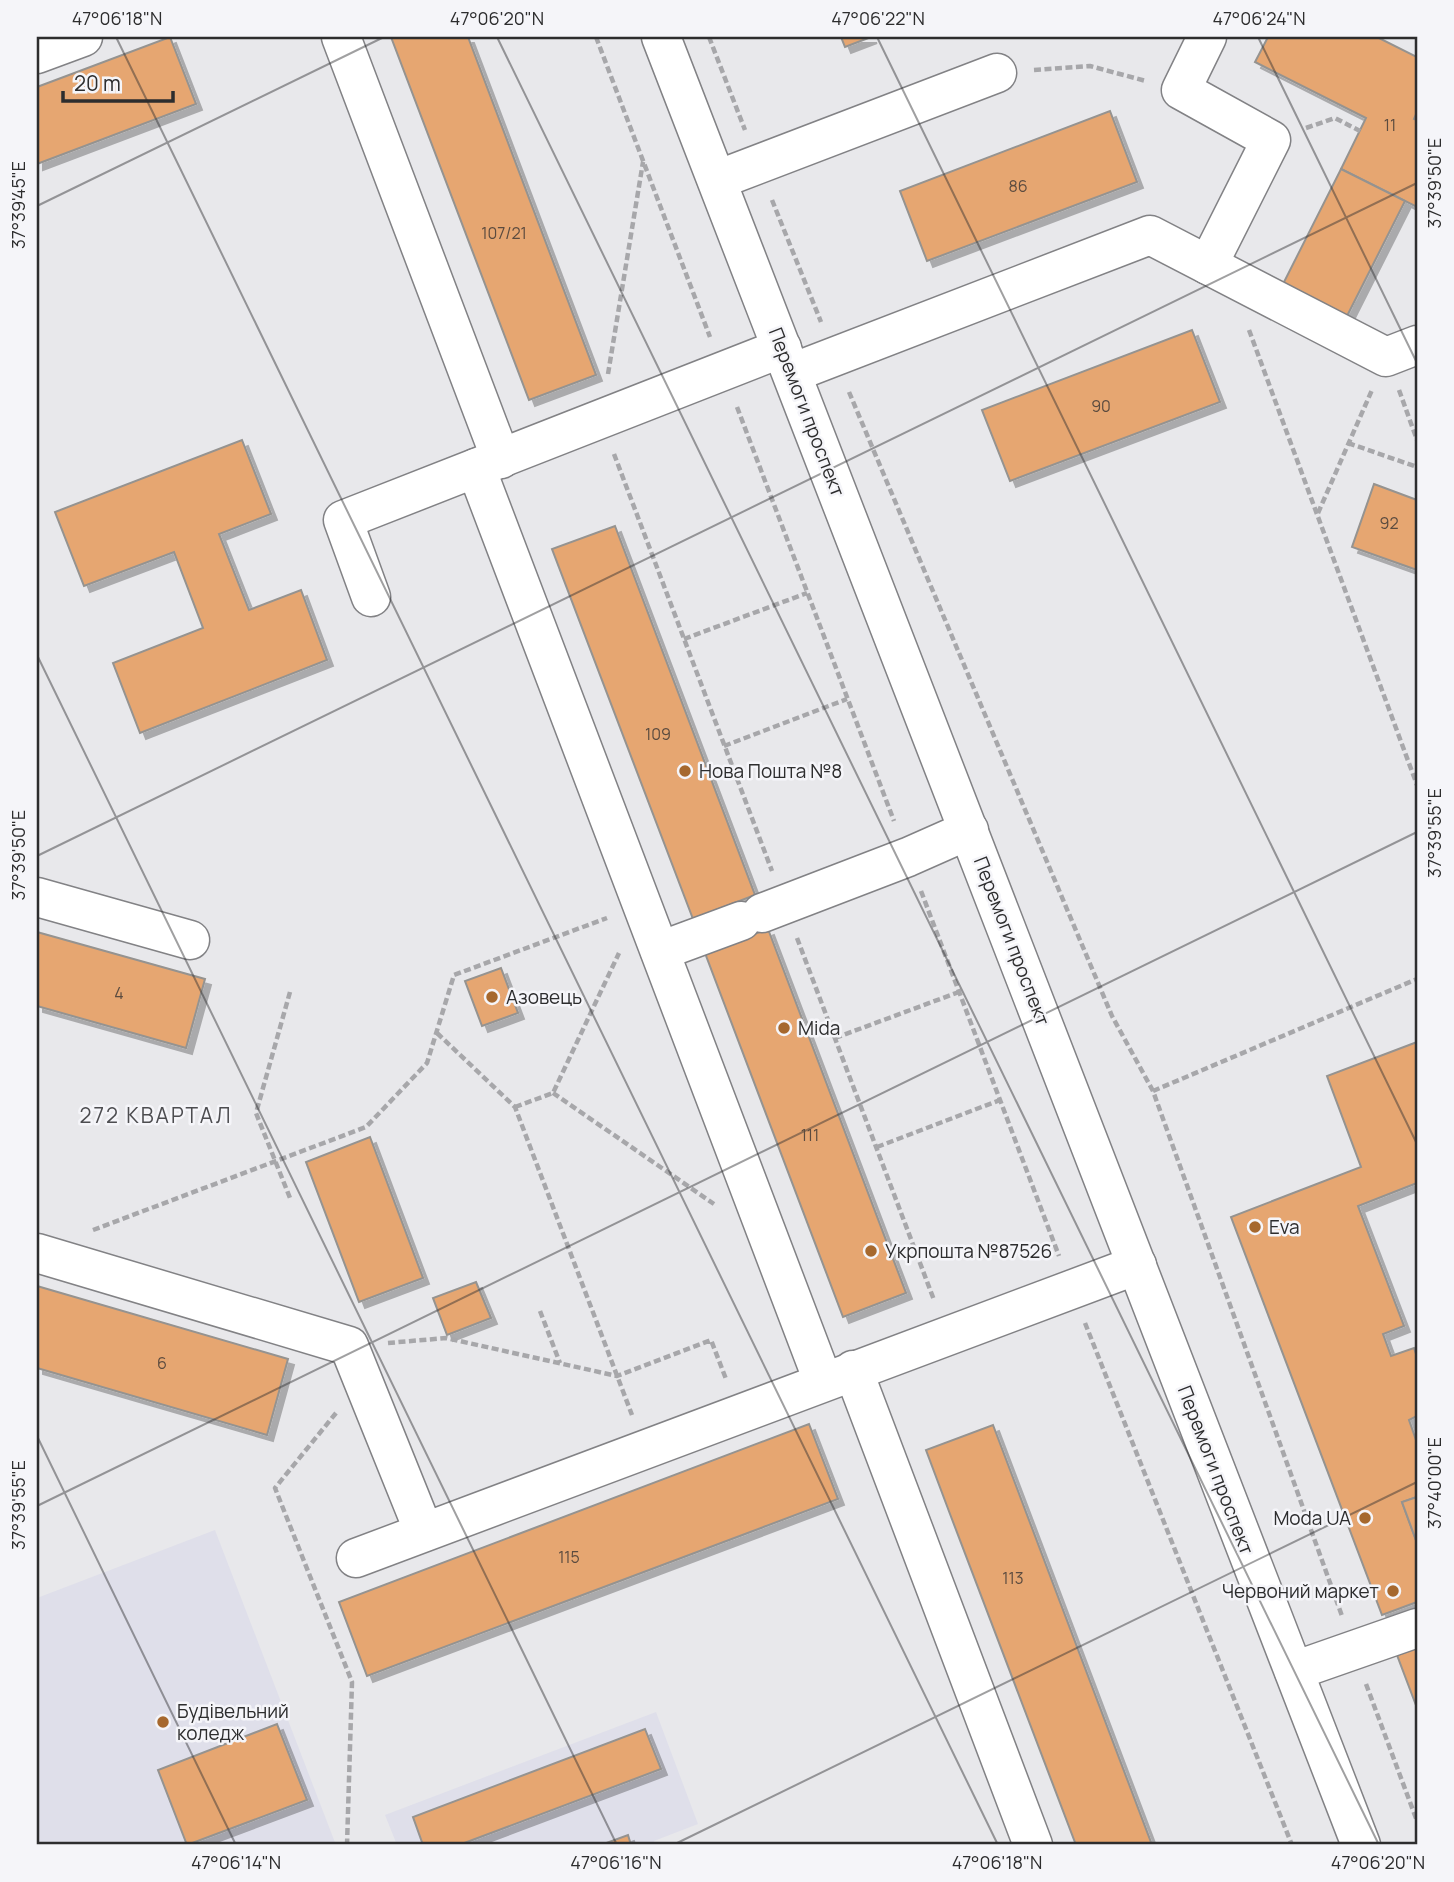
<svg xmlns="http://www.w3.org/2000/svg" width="1454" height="1882" font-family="Manrope,sans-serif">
  <defs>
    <filter id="shadow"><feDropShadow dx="6" dy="6" stdDeviation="0" flood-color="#0004"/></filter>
  </defs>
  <rect width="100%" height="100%" fill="#e8e8eb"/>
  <!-- built -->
  <g fill="#dfdfea">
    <polygon points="215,1530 336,1845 37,1845 37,1598"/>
    <polygon points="656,1712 698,1824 654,1841 655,1845 397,1845 385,1815"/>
  </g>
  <!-- building -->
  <g fill="#e6a671" stroke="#959390" stroke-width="2" filter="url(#shadow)">
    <polygon points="170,37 196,104 37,164 37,87"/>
    <polygon points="391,37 468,37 596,375 529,400"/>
    <polygon points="841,37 871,37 845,47"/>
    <polygon points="1268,37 1377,37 1417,57 1417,112 1414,119 1417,120 1417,207 1341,169 1366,118 1255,62"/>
    <polygon points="1110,111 1137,182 927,261 900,191"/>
    <polygon points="1341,169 1405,201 1346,318 1282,286"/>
    <polygon points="1192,330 1220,402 1010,481 982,410"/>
    <polygon points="242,440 271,514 219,534 249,610 301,590 327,660 140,733 113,663 203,628 174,552 84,586 55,512"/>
    <polygon points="1374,484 1417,500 1417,570 1352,547"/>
    <polygon points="615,526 755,895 693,919 552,549"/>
    <polygon points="768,929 906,1293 843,1317 705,953"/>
    <polygon points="37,932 205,979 186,1048 37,1006"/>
    <polygon points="501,968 518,1013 482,1026 465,981"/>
    <polygon points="1417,1042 1417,1183 1358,1206 1404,1326 1383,1334 1391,1356 1414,1348 1417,1357 1417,1416 1409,1420 1417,1443 1417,1497 1402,1502 1417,1543 1417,1602 1382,1615 1231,1217 1361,1167 1327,1076"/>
    <polygon points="370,1137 423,1278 359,1302 306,1162"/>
    <polygon points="476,1282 491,1318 447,1335 433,1298"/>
    <polygon points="37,1286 288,1359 267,1435 37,1368"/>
    <polygon points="809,1424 838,1499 367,1676 339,1602"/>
    <polygon points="993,1425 1152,1845 1076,1845 950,1514 926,1450"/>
    <polygon points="1417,1497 1417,1543 1402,1502"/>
    <polygon points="1417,1648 1417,1708 1397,1655"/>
    <polygon points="277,1724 307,1800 187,1845 158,1770"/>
    <polygon points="645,1729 661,1769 459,1845 423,1845 413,1817"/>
    <polygon points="628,1835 631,1845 601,1845"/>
  </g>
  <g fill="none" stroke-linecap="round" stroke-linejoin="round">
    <!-- minor casing -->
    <g stroke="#828285" stroke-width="41">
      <g id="minor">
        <polyline points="341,37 501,459"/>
        <polyline points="661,37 1361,1845"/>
        <polyline points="1207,37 1181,90 1271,140 1208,265"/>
        <polyline points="37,54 83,37"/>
        <polyline points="717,180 997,73"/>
        <polyline points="792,373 1150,235 1386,357 1417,345"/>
        <polyline points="476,468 823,1381"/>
        <polyline points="371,597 343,520 782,348"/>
        <polyline points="37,897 190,940"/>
        <polyline points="762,913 908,857 969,830"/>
        <polyline points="660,951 741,921"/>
        <polyline points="37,1253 349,1346 424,1532"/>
        <polyline points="853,1370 1033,1845"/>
        <polyline points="356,1558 1137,1265"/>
        <polyline points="1294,1671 1417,1628"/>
      </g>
    </g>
    <!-- path -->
    <g stroke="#a7a7aa" stroke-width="4.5" stroke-dasharray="7 3.5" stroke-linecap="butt">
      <polyline points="596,37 710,337"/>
      <polyline points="709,37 745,130"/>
      <polyline points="1034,70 1090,66 1146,81"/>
      <polyline points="1306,128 1335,118 1360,131"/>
      <polyline points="772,200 821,322"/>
      <polyline points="1249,330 1417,785"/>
      <polyline points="608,374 643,162"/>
      <polyline points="1399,390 1417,440"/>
      <polyline points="849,392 1112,1016 1153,1091 1342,1616"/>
      <polyline points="737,407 894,821"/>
      <polyline points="1348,443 1417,467"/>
      <polyline points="614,454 772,871"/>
      <polyline points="1318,513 1372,390"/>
      <polyline points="684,639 807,593"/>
      <polyline points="724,746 847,699"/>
      <polyline points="921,891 1059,1256"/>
      <polyline points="797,938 934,1300"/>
      <polyline points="290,992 256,1113 290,1198"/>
      <polyline points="437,1033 515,1107 632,1415"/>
      <polyline points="835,1038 959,992"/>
      <polyline points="1153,1091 1417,979"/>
      <polyline points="553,1093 714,1204"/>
      <polyline points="515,1107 553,1093 619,953"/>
      <polyline points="877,1147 1000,1100"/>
      <polyline points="93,1230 366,1127 427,1063 454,975 607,918"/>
      <polyline points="540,1311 560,1363"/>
      <polyline points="1085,1323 1292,1845"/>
      <polyline points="388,1343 446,1338 617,1376 711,1340 726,1379"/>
      <polyline points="336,1413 275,1488 352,1682 347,1845"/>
      <polyline points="1366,1684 1417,1821"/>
    </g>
    <!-- minor -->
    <use href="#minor" stroke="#fff" stroke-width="38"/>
  </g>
  <!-- ticks -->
  <path fill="none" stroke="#2d2d2e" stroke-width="2" stroke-opacity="0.45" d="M116 37 998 1845M497 37 1379 1845M877 37 1417 1144M1258 37 1417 363M37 206 384 37M37 655 617 1845M37 856 1417 183M37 1436 236 1845M37 1506 1417 832M673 1845 1417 1482"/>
  <!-- markers -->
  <g fill="#a6682e" stroke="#f5f5f9" stroke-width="2.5">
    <circle cx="685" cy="771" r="7"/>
    <circle cx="492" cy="997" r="7"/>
    <circle cx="784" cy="1028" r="7"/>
    <circle cx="1255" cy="1227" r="7"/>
    <circle cx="871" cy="1251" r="7"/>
    <circle cx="1365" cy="1518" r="7"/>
    <circle cx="1393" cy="1591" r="7"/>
    <circle cx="163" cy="1722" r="7"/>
  </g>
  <g text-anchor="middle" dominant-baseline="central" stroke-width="5" stroke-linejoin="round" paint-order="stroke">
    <!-- number labels -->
    <g font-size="16" fill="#5b4b3f">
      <text x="1390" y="125">11</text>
      <text x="1018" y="186">86</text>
      <text x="504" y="233">107/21</text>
      <text x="1101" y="406">90</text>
      <text x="1389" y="523">92</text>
      <text x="658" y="734">109</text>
      <text x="119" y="993">4</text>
      <text x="810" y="1135">111</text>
      <text x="162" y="1363">6</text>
      <text x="569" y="1557">115</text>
      <text x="1013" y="1578">113</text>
    </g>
    <!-- street labels -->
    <g font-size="19" fill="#2d2d2e" stroke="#f5f5f9">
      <text transform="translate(807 412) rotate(69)">Перемоги проспект</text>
      <text transform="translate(1012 941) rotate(69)">Перемоги проспект</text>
      <text transform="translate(1216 1470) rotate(69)">Перемоги проспект</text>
    </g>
    <!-- poi labels -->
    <g font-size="19" fill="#2d2d2e" stroke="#f5f5f9" text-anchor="start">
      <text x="699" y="771">Нова Пошта №8</text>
      <text x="506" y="997">Азовець</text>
      <text x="798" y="1028">Mida</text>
      <text x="1269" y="1227">Eva</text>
      <text x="885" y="1251">Укрпошта №87526</text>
      <text x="1351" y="1518" text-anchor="end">Moda UA</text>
      <text x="1379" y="1591" text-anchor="end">Червоний маркет</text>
      <text x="177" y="1711">Будівельний<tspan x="177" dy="22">коледж</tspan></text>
    </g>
    <!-- neighbourhood labels -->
    <g font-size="21" letter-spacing="2" fill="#4d4d50" stroke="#f5f5f9">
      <text x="156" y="1115">272 КВАРТАЛ</text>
    </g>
  </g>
  <!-- border -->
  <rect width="1454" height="1882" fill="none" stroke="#f5f5f9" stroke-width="77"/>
  <!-- scale -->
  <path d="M63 91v10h110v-10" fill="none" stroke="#2d2d2e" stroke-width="3.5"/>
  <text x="74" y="91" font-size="21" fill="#2d2d2e" stroke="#f5f5f9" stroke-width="5" paint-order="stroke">20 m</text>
  <rect x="38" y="38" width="1378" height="1805" fill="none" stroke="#2d2d2e" stroke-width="2.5"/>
  <g font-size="18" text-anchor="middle" fill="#2d2d2e">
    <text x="117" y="25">47°06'18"N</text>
    <text x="497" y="25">47°06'20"N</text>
    <text x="878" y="25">47°06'22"N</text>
    <text x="1259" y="25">47°06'24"N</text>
    <text transform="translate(1435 183) rotate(-90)" y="6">37°39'50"E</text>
    <text transform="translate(19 205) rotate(-90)" y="6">37°39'45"E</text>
    <text transform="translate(1435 833) rotate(-90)" y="6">37°39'55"E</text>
    <text transform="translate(19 855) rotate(-90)" y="6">37°39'50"E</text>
    <text transform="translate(1435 1483) rotate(-90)" y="6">37°40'00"E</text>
    <text transform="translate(19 1505) rotate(-90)" y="6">37°39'55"E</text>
    <text x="236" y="1869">47°06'14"N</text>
    <text x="616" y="1869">47°06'16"N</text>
    <text x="997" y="1869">47°06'18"N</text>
    <text x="1378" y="1869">47°06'20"N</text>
  </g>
</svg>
